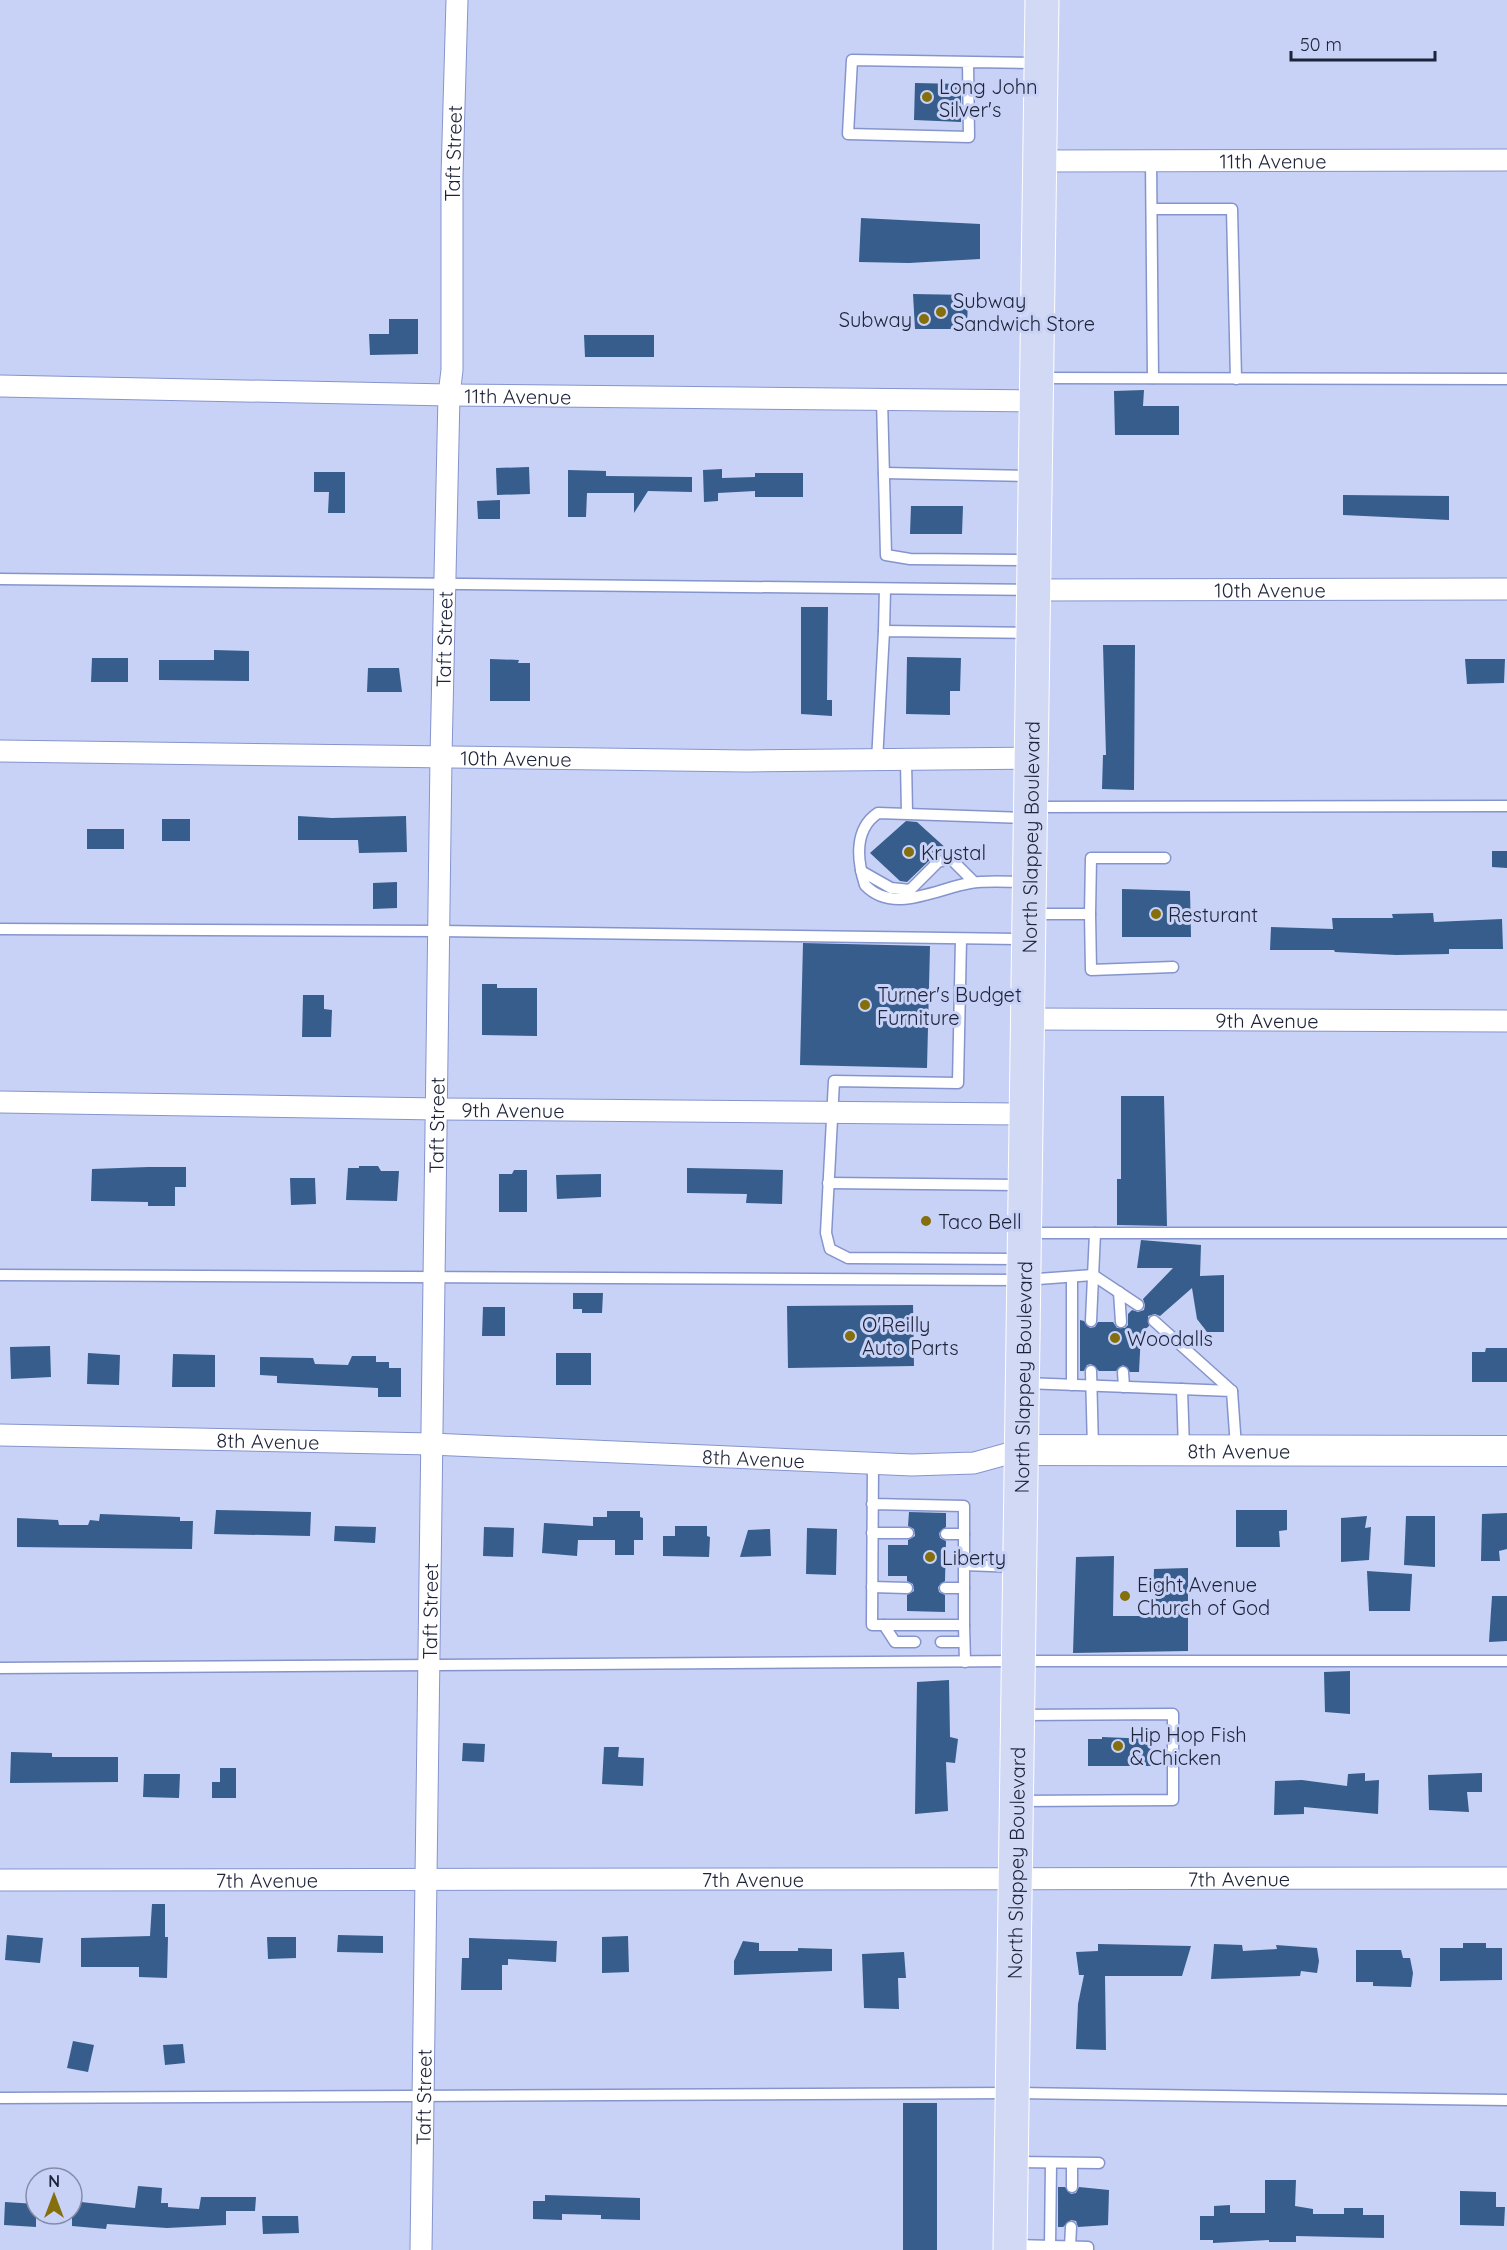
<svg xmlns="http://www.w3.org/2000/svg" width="1507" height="2250" font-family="Quicksand,sans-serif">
  <rect width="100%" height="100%" fill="#c8d2f6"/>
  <!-- building -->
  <g fill="#365d8b">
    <polygon points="915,83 961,84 961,122 914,120"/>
    <polygon points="861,218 980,224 980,259 909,263 859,262"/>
    <polygon points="913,294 968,295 967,329 915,329"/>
    <polygon points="389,319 418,319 418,354 370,355 369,334 389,334"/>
    <polygon points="584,335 654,335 654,357 585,357"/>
    <polygon points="1144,390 1143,406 1179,406 1179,435 1115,435 1114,391"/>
    <polygon points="529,467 530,494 497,495 496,468"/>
    <polygon points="722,469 722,478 755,477 755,473 803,473 803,497 755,497 755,491 718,493 718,501 704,502 703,470"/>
    <polygon points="568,470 606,471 606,476 692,477 692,492 648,491 634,513 634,493 587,493 586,517 568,517"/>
    <polygon points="314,472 345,472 345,513 328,513 329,492 314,492"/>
    <polygon points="1343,495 1449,496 1449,520 1343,515"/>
    <polygon points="500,500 500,519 478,519 477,501"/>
    <polygon points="911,506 963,506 962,534 910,534"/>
    <polygon points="801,607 828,607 827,700 832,700 832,716 801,714"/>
    <polygon points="1103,645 1135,645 1134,790 1102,789 1103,755 1106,755"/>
    <polygon points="214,650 249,651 249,681 159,680 159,660 214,660"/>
    <polygon points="907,657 961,658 960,691 950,691 950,715 906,714"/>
    <polygon points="92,658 128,658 128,682 91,682"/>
    <polygon points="490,659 519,660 518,663 530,663 530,701 490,701"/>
    <polygon points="1465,659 1505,659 1504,683 1467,684"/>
    <polygon points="368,668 399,668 402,692 367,692"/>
    <polygon points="298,816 332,818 406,816 407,852 359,853 358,840 298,840"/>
    <rect x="162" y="819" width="28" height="22"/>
    <polygon points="906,821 917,822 948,850 933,857 907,882 900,881 870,853"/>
    <rect x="87" y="829" width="37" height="20"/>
    <polygon points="1492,851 1507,851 1507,868 1492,867"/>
    <polygon points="397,882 397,908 373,909 373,883"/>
    <polygon points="1122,889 1190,891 1191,937 1122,937"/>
    <polygon points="1433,913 1434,922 1502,919 1503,949 1449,949 1449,954 1396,955 1335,952 1334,950 1270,950 1271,927 1333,929 1332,918 1393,918 1392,914"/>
    <polygon points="803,943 930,946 927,1068 800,1065"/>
    <polygon points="482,984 497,984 497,988 537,988 537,1036 482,1035"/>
    <polygon points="303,995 324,995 324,1009 332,1010 331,1037 302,1037"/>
    <polygon points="1121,1096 1164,1096 1167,1226 1117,1225 1117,1179 1121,1179"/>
    <polygon points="359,1166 378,1166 381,1171 399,1171 397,1201 346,1200 348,1168 359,1168"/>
    <polygon points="148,1167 186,1167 186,1187 175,1187 175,1206 148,1206 148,1202 91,1201 92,1169"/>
    <polygon points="687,1168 783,1170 782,1204 746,1203 747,1194 687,1193"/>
    <polygon points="514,1170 527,1170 527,1212 499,1212 499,1174 512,1174"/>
    <polygon points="601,1174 601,1197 557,1199 556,1175"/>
    <polygon points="290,1178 315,1178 316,1204 291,1205"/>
    <polygon points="1141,1240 1201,1245 1200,1276 1224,1275 1224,1332 1207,1332 1197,1319 1192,1288 1160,1316 1155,1314 1148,1316 1149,1326 1141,1333 1139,1372 1130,1372 1123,1365 1116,1371 1099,1371 1091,1364 1087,1365 1084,1371 1080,1371 1080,1320 1084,1321 1090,1328 1095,1327 1098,1322 1113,1322 1117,1328 1125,1328 1128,1325 1128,1314 1132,1310 1138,1312 1144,1310 1145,1305 1143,1299 1173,1268 1137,1268"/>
    <polygon points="573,1293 603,1293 602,1313 582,1313 582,1309 573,1309"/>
    <polygon points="913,1305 914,1366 788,1368 787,1306"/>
    <polygon points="483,1307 505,1307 505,1336 482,1336"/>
    <polygon points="50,1346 51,1377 11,1379 10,1347"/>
    <polygon points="1486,1348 1507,1348 1507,1382 1472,1382 1472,1352 1485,1352"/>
    <polygon points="88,1353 120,1355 119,1385 87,1384"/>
    <rect x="556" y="1353" width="35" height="32"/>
    <polygon points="173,1354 215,1355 215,1387 172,1387"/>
    <polygon points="352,1356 376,1356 376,1362 389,1362 389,1368 401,1368 401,1397 378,1397 378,1388 277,1383 277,1376 260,1375 260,1357 313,1358 315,1364 348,1365"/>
    <polygon points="216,1510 311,1512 310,1536 214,1534"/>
    <polygon points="1236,1510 1287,1510 1287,1530 1279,1531 1280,1547 1236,1547"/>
    <polygon points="607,1511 640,1511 640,1517 643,1518 643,1540 634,1540 634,1555 615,1555 615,1540 578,1540 577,1556 542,1553 544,1523 593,1526 593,1517 607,1517"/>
    <polygon points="909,1512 946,1513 946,1527 939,1533 940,1538 946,1541 945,1581 938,1587 939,1592 945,1595 945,1612 907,1611 907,1595 914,1591 913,1584 907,1581 907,1576 888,1576 888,1545 908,1545 908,1540 915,1536 914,1529 908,1526"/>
    <polygon points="1507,1513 1507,1549 1499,1551 1500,1561 1481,1561 1482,1514"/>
    <polygon points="100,1514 180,1517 180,1521 193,1521 192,1549 17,1547 17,1518 58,1520 59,1525 88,1525 90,1520 99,1521"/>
    <polygon points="1367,1516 1365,1528 1371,1527 1369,1560 1341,1562 1341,1518"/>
    <polygon points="1406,1516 1435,1516 1435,1567 1404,1565"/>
    <polygon points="335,1526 376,1527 375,1543 334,1541"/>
    <polygon points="675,1526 707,1526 707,1536 710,1537 709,1557 663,1556 663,1536 675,1536"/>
    <polygon points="484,1527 514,1528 513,1557 483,1556"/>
    <polygon points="807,1528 837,1529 836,1575 806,1574"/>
    <polygon points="770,1529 771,1556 740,1557 748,1530"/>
    <polygon points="1114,1556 1113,1616 1152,1616 1154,1569 1188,1568 1188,1651 1073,1653 1076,1557"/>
    <polygon points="1367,1571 1412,1574 1410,1611 1369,1611"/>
    <polygon points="1492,1596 1507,1596 1507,1641 1489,1642"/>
    <polygon points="1350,1671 1350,1714 1325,1712 1324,1672"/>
    <polygon points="949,1680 950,1737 958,1739 955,1763 946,1762 948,1811 915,1814 917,1682"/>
    <polygon points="1102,1737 1152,1739 1152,1766 1088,1766 1088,1739 1102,1739"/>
    <polygon points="463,1743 485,1744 484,1762 462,1761"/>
    <polygon points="604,1747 619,1747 618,1757 644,1758 643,1786 602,1784"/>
    <polygon points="11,1752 52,1753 52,1757 118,1757 118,1782 10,1783"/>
    <polygon points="220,1768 236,1768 236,1798 212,1798 212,1782 220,1782"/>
    <polygon points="1365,1773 1365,1781 1379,1780 1378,1814 1304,1807 1304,1814 1274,1815 1275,1781 1302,1780 1347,1786 1348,1774"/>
    <polygon points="1482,1773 1482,1792 1467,1792 1469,1812 1429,1810 1428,1775"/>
    <polygon points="144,1774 180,1774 179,1798 143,1797"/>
    <polygon points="152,1904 165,1904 165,1937 168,1937 167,1978 139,1977 139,1967 81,1967 81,1938 150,1936"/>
    <polygon points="7,1935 43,1938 40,1963 5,1960"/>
    <polygon points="338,1935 383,1936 383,1953 337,1952"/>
    <polygon points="628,1936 629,1972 602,1973 602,1937"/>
    <polygon points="267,1937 296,1937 296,1958 268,1959"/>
    <polygon points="469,1938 557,1941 556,1962 508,1959 508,1965 502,1965 502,1990 461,1990 462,1958 469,1958"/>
    <polygon points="743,1941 759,1943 759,1951 798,1951 798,1948 832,1949 832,1971 734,1975 734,1961"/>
    <polygon points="1463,1943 1486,1943 1486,1948 1502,1948 1502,1980 1440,1981 1440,1948 1463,1948"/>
    <polygon points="1098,1944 1191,1946 1182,1976 1105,1976 1106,2050 1076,2049 1078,2004 1084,1975 1079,1975 1076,1952 1098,1951"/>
    <polygon points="1214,1944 1242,1945 1243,1951 1277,1949 1276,1945 1317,1948 1319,1961 1317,1973 1301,1971 1300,1976 1211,1979"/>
    <polygon points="1356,1950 1401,1950 1403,1958 1410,1958 1413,1973 1411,1987 1373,1986 1373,1982 1356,1982"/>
    <polygon points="904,1952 906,1978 898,1978 899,2009 864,2008 862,1954"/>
    <polygon points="73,2041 94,2045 88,2072 67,2068"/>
    <polygon points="183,2044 185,2063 165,2065 163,2045"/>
    <rect x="903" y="2103" width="34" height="147"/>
    <polygon points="1265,2180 1296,2180 1295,2206 1313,2209 1313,2214 1344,2214 1344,2208 1363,2208 1363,2215 1384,2215 1384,2238 1296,2236 1296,2242 1269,2242 1269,2240 1213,2243 1213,2240 1200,2240 1200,2216 1214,2216 1214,2206 1230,2205 1230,2213 1265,2213"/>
    <polygon points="138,2186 162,2188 161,2203 168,2203 168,2207 199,2209 201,2197 256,2197 255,2211 226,2211 226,2225 167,2228 107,2224 106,2229 72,2226 72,2201 135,2208"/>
    <polygon points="1058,2187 1065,2187 1071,2194 1076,2193 1079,2187 1109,2190 1108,2225 1078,2227 1076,2221 1071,2220 1063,2227 1058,2227"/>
    <polygon points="1460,2191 1496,2192 1496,2207 1505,2207 1504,2226 1460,2225"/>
    <polygon points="545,2195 640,2198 640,2220 601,2219 601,2215 562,2214 562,2220 533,2219 533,2201 545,2201"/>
    <polygon points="5,2202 36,2204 36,2227 4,2225"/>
    <polygon points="262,2216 298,2216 299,2233 263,2234"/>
  </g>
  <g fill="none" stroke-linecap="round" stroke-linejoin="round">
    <!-- lane casing -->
    <g stroke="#8694cd" stroke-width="13">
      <g id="lane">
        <polyline points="968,62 969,137 848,134 852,60 1037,63"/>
        <polyline points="1151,161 1153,378"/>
        <polyline points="1152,209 1232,209 1236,379"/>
        <polyline points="1040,378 1507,379"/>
        <polyline points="882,399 886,555 910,559 1030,560"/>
        <polyline points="884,473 1031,476"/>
        <polyline points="0,579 1032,590"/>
        <polyline points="884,631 885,589"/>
        <polyline points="877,761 884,631 1030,633"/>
        <polyline points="906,761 907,813"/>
        <polyline points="1033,807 1507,806"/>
        <polyline points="861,871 891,888 910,890 938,862 951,859 974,882"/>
        <path d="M1026 882C1008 882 988 880 970 883 938 888 893 915 865 885 857 860 854 829 878 813L1026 818"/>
        <polyline points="1032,914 1090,914 1091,858 1165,858"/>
        <polyline points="1090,914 1091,970 1173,967"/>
        <polyline points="0,929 440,931 1025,939"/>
        <polyline points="961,939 958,1083 834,1081 826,1233 830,1249 848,1258 1020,1259"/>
        <polyline points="828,1183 1023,1185"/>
        <polyline points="1028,1233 1507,1233"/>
        <polyline points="0,1275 1024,1280 1093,1275 1138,1305"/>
        <polyline points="1119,1292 1121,1322"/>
        <polyline points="1091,1321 1095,1233"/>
        <polyline points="1154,1321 1232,1391"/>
        <polyline points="1091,1371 1093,1449"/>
        <polyline points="1123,1372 1124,1387"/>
        <polyline points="1025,1383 1232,1391 1236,1447"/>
        <polyline points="1072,1385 1072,1277"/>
        <polyline points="1182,1389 1184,1449"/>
        <polyline points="872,1504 964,1506 964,1625 872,1625 873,1463"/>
        <polyline points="872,1533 908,1533"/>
        <polyline points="946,1534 964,1534"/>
        <polyline points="964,1565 1018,1567"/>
        <polyline points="872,1587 907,1588"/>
        <polyline points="945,1588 964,1588"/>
        <polyline points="884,1625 895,1642 915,1642"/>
        <polyline points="964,1625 965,1662"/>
        <polyline points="941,1642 964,1642"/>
        <polyline points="0,1668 1018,1661 1507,1661"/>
        <polyline points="1020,1801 1173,1800 1173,1714 1021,1715"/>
        <polyline points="0,2098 1012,2093 1507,2100"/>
        <polyline points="1015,2162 1099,2163"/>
        <polyline points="1072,2187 1072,2163"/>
        <polyline points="1014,2245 1088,2247 1088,2250"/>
        <polyline points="1050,2246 1051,2163"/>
        <polyline points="1070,2247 1071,2227"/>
      </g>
    </g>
    <!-- street casing -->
    <g stroke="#8694cd" stroke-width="23">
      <g id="street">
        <path id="s1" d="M1039 161 1507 160"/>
        <path id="s2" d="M0 386 449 395 1036 401"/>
        <path id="s3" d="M1033 590 1507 589"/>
        <path id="s4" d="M0 751 747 761 1031 758"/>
        <path id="s5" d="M1027 1019 1507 1021"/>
        <path id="s6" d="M0 1102 438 1109 1026 1114"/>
        <path id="s7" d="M0 1435 431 1444 912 1465 974 1463 1021 1450"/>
        <path id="s8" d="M0 1880 1507 1878"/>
        <path id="s9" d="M421 2250 441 757 449 395 452 370V176L457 0"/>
      </g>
    </g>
    <!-- secondary casing -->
    <g stroke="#8694cd" stroke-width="32">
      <g id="secondary">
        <path id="s10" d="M1021 1450 1507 1451"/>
      </g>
    </g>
    <!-- primary casing -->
    <g stroke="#fff" stroke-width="35">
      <g id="primary">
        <path id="s11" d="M1010 2250 1042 0"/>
      </g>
    </g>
    <!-- lane -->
    <use href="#lane" stroke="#fff" stroke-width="10"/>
    <!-- street -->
    <use href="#street" stroke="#fff" stroke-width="21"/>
    <!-- secondary -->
    <use href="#secondary" stroke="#fff" stroke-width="30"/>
    <!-- primary -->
    <use href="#primary" stroke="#d1d9f5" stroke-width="33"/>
  </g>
  <!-- markers -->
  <g fill="#856e0c" stroke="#c8d2f6" stroke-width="2">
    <circle cx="927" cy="97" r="6"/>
    <circle cx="941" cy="312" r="6"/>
    <circle cx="924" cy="319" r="6"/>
    <circle cx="909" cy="852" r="6"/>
    <circle cx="1156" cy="914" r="6"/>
    <circle cx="865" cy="1005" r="6"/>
    <circle cx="926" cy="1221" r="6"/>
    <circle cx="850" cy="1336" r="6"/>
    <circle cx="1115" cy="1338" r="6"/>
    <circle cx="930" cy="1557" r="6"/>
    <circle cx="1125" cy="1596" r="6"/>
    <circle cx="1118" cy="1746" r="6"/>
  </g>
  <g text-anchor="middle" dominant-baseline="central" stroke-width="6" stroke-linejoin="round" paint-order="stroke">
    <!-- poi labels -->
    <g font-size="20" fill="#1d2339" stroke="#c8d2f6" text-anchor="start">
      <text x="939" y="86">Long John<tspan x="939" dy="23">Silver's</tspan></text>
      <text x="953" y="300">Subway<tspan x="953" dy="23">Sandwich Store</tspan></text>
      <text x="912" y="319" text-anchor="end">Subway</text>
      <text x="921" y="852">Krystal</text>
      <text x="1168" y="914">Resturant</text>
      <text x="877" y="994">Turner's Budget<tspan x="877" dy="23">Furniture</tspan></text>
      <text x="938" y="1221">Taco Bell</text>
      <text x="862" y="1324">O'Reilly<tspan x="862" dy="23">Auto Parts</tspan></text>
      <text x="1127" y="1338">Woodalls</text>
      <text x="942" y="1557">Liberty</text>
      <text x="1137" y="1584">Eight Avenue<tspan x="1137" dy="23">Church of God</tspan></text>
      <text x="1130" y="1734">Hip Hop Fish<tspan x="1130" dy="23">&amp; Chicken</tspan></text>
    </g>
    <!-- street labels -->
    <g font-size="20" fill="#1d2339" stroke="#c8d2f6">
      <text stroke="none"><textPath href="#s9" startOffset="2097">Taft Street</textPath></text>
      <text stroke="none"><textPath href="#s1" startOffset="234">11th Avenue</textPath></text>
      <text stroke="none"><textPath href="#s2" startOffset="518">11th Avenue</textPath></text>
      <text stroke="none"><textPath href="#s3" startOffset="237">10th Avenue</textPath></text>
      <text stroke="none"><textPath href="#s9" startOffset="1611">Taft Street</textPath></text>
      <text stroke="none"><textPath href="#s4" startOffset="516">10th Avenue</textPath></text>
      <text stroke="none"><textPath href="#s11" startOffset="1413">North Slappey Boulevard</textPath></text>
      <text stroke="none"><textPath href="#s5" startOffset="240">9th Avenue</textPath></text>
      <text stroke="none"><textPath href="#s6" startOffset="513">9th Avenue</textPath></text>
      <text stroke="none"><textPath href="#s9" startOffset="1125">Taft Street</textPath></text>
      <text stroke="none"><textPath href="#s11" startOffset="873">North Slappey Boulevard</textPath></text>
      <text stroke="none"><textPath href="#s7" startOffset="268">8th Avenue</textPath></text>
      <text stroke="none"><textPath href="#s10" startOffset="218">8th Avenue</textPath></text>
      <text stroke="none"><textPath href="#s7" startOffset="754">8th Avenue</textPath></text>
      <text stroke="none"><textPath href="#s9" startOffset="639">Taft Street</textPath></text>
      <text stroke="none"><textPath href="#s11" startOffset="387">North Slappey Boulevard</textPath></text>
      <text stroke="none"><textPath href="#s8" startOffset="1239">7th Avenue</textPath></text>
      <text stroke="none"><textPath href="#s8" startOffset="267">7th Avenue</textPath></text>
      <text stroke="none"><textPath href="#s8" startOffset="753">7th Avenue</textPath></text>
      <text stroke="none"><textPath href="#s9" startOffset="153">Taft Street</textPath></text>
    </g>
  </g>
  <!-- north arrow -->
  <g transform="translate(54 2196)"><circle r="28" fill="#c8d2f6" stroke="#848caa" stroke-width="1.5"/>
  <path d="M0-4.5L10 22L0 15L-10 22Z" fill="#856e0c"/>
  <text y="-9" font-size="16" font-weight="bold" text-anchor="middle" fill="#1d2339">N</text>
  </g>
  <!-- scale -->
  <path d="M1291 51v9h144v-9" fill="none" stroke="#1d2339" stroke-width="3"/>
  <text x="1300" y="51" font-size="18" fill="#1d2339" stroke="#c8d2f6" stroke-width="4.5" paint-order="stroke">50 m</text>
</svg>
